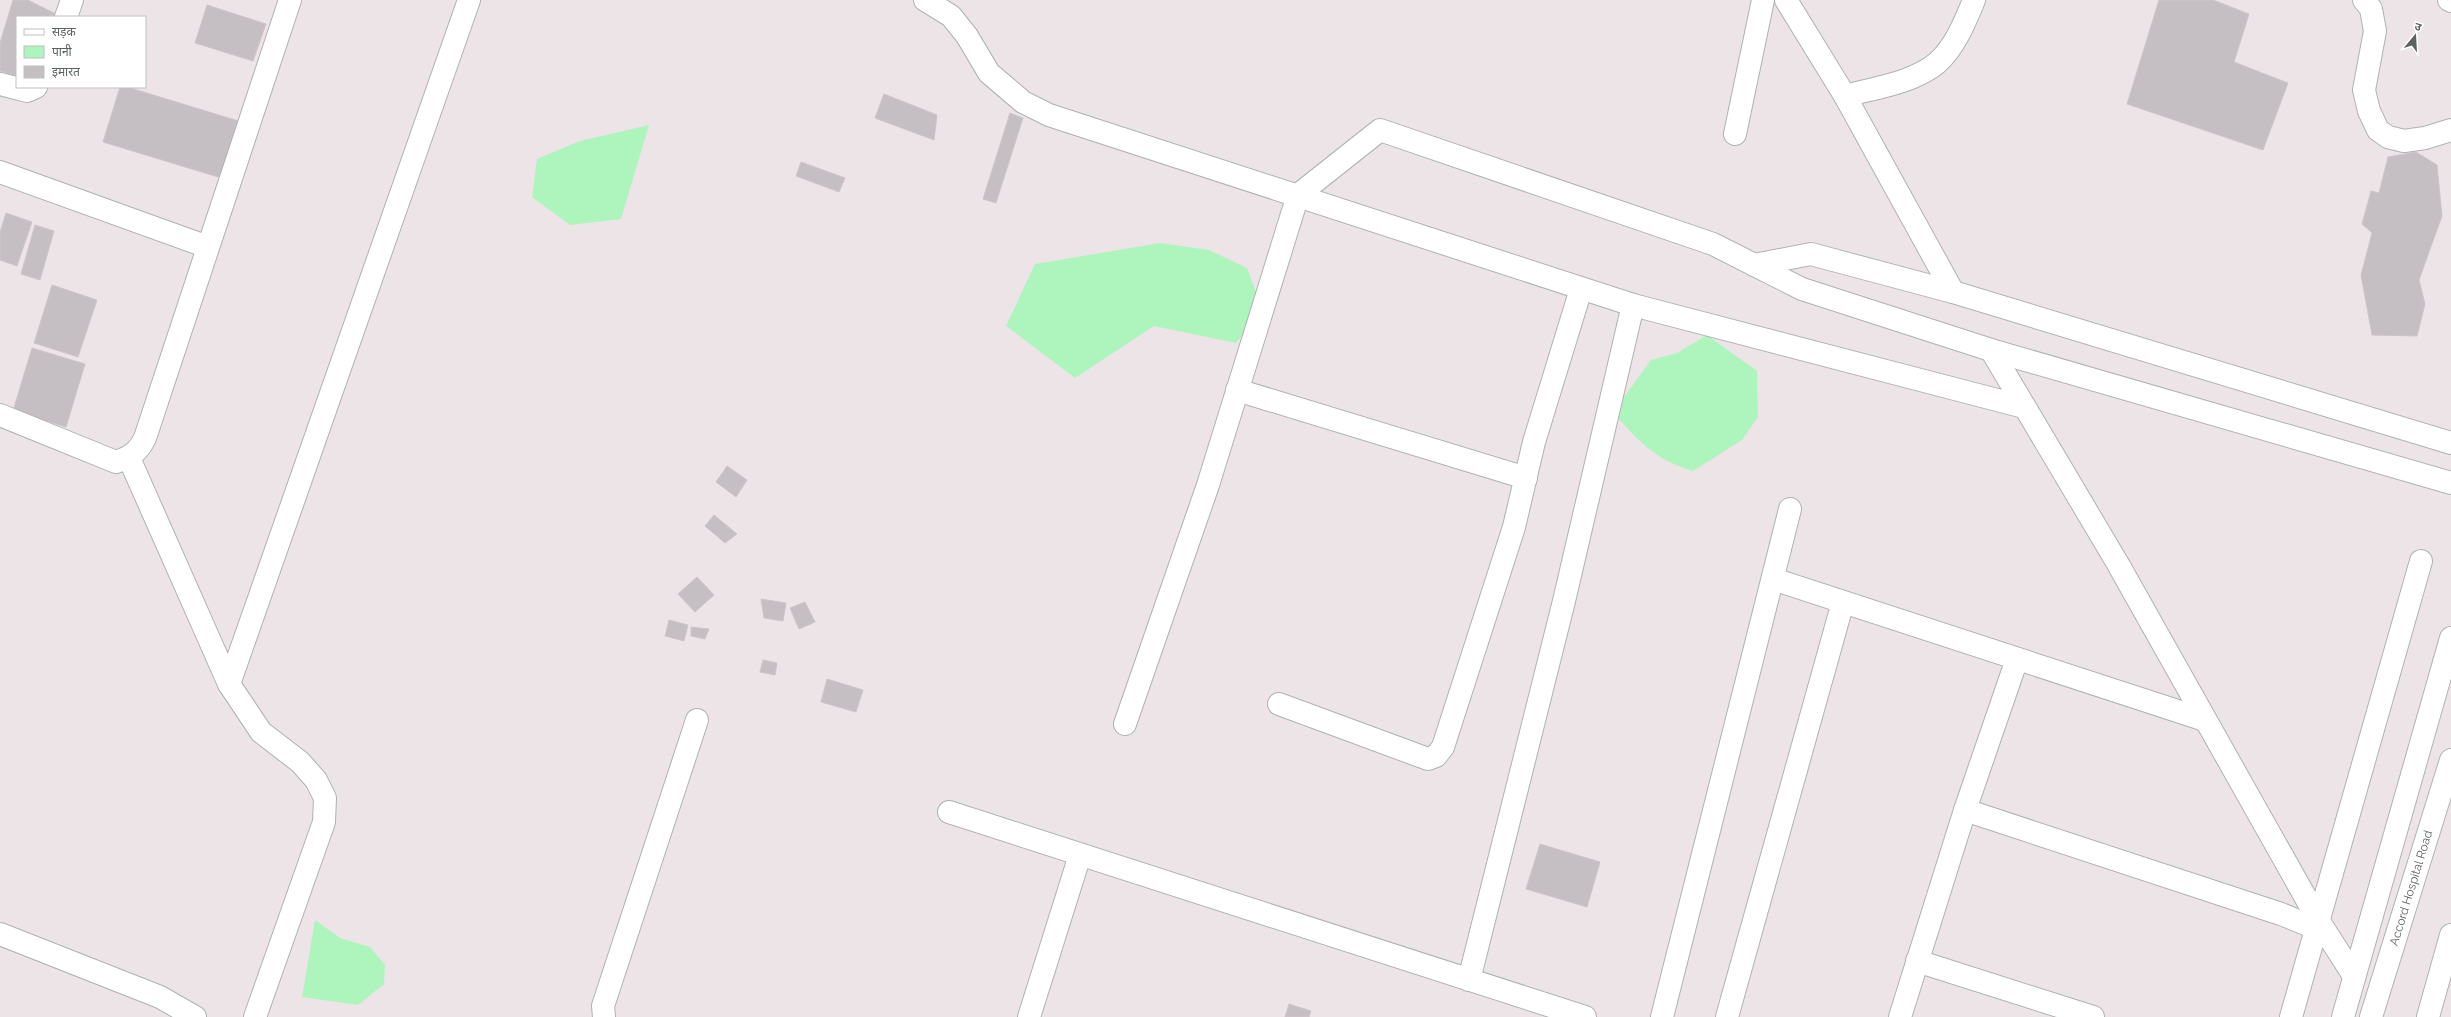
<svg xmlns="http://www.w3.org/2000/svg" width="2451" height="1017" font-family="Raleway,'Noto Sans Devanagari',sans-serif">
  <rect width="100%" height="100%" fill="#ede4e8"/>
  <!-- water -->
  <g fill="#adf5bc">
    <polygon points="649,125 621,219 570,225 532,197 537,159 580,141"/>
    <polygon points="1160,243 1209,250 1247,268 1260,303 1255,319 1236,343 1154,326 1075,378 1006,326 1035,264"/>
    <path d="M1707 335 1757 371 1758 417 1742 440 1693 471C1653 458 1640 443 1613 412L1651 360 1677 353Z"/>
    <polygon points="315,920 340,938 370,947 385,965 384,984 358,1005 302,997"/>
  </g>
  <!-- building -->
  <g fill="#c5bfc3" stroke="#d1c3cb">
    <polygon points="13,0 28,0 58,15 17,17 17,77 0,71 0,43"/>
    <polygon points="2159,0 2213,0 2249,14 2234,62 2288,83 2263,150 2127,104"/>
    <polygon points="207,5 266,24 253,61 195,43"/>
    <polygon points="120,87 127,87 245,123 228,180 103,142"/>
    <polygon points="884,94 937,115 934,140 875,118"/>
    <polygon points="1010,113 1023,118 996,203 983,199"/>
    <polygon points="2416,152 2437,165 2442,216 2419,280 2425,304 2417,336 2372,335 2361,275 2372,233 2362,224 2371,191 2379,193 2388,157"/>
    <polygon points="801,162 845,178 839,192 796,176"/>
    <polygon points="6,213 32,222 17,266 0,260 0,232"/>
    <polygon points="35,225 54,231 40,280 21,274"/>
    <polygon points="52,285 97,300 78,357 34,343"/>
    <polygon points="32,348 85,364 66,427 13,411"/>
    <polygon points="727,466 747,480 736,497 716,482"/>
    <polygon points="714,515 737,534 725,543 705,526"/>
    <polygon points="697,577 714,595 695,612 678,594"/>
    <polygon points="761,599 786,603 783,621 764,618"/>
    <polygon points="805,602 815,622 799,629 790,608"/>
    <polygon points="669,620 688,625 684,641 665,636"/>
    <polygon points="691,627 709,629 705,639 691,636"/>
    <polygon points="763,660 777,663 775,675 760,672"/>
    <polygon points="827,679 863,690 856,712 821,702"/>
    <polygon points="1540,844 1600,862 1587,907 1526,889"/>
    <polygon points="1289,1004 1311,1011 1309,1017 1285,1017"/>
  </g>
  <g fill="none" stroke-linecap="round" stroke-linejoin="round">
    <!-- minor casing -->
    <g stroke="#adb3b0" stroke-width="24">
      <g id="minor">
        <polyline points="925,0 951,16 967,36 989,73 1023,102 1049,115 1633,305 2024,407"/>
        <polyline points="1786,0 1845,96 1953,292"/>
        <polyline points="2364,0 2371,9 2375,31 2364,90 2369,111 2378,130 2388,137 2404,141 2425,138 2451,130"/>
        <polyline points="2449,0 2451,1"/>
        <polyline points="66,17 72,0"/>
        <polyline points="0,84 27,91 36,87"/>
        <path d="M1845 96C1874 88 1913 83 1937 63 1955 47 1965 22 1974 0"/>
        <polyline points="1735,134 1763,0"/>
        <polyline points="0,172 208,247"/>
        <polyline points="1754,265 1811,254 1953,292 2451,443"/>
        <polyline points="1991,350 2118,564 2320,923 2354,976"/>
        <polyline points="1237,390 1526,478"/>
        <path d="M0 415 116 462C131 457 138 452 145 438L290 0"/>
        <polyline points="129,458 229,684 261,732 300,762 316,780 325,798 324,822 255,1017"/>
        <polyline points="1773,579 2205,720"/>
        <polyline points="229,684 469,0"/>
        <polyline points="1279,704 1428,759 1436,756 1443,747 1514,527 1534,442 1581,289"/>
        <polyline points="1125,724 1208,485 1298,195 1380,130 1713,244 1802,289 1991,350 2451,483"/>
        <polyline points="1965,810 2281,914 2318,929"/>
        <polyline points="949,812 1585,1017"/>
        <polyline points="0,934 160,997 195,1017"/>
        <polyline points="1917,961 2093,1017"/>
        <polyline points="1469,980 1564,601 1633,305"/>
        <polyline points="604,1017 603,1006 697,720"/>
        <polyline points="1029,1017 1080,855"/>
        <polyline points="1662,1017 1790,509"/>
        <polyline points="1727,1017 1843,602"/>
        <polyline points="1900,1017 1965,810 2017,659"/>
        <polyline points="2291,1017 2421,561"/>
        <polyline points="2343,1017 2451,638"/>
        <polyline points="2371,1017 2451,760"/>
        <polyline points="2428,1017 2451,935"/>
      </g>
    </g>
    <!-- minor -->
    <use href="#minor" stroke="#fff" stroke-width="22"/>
  </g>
  <g text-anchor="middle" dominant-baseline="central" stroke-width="3" stroke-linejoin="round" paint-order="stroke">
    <!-- street labels -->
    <g font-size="12" fill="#5c635f" stroke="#fff">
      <text transform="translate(2411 888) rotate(-73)">Accord Hospital Road</text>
    </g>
  </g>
  <!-- legend -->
  <rect x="16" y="16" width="130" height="72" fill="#ffffff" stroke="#bec1bf"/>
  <rect x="24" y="29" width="20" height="6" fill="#ffffff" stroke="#bec1bf"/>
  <text x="52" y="36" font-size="12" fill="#5c635f">सड़क</text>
  <rect x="24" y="46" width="20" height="12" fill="#adf5bc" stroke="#bec1bf"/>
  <text x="52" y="56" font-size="12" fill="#5c635f">पानी</text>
  <rect x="24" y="66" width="20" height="12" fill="#c5bfc3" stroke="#bec1bf"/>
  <text x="52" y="76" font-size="12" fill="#5c635f">इमारत</text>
  <!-- north arrow -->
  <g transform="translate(2415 36) rotate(18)" stroke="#ffffff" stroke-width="3" paint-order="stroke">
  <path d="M0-3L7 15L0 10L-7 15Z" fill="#5c635f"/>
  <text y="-6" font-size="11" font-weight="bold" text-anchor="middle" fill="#5c635f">उ</text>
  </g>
</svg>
